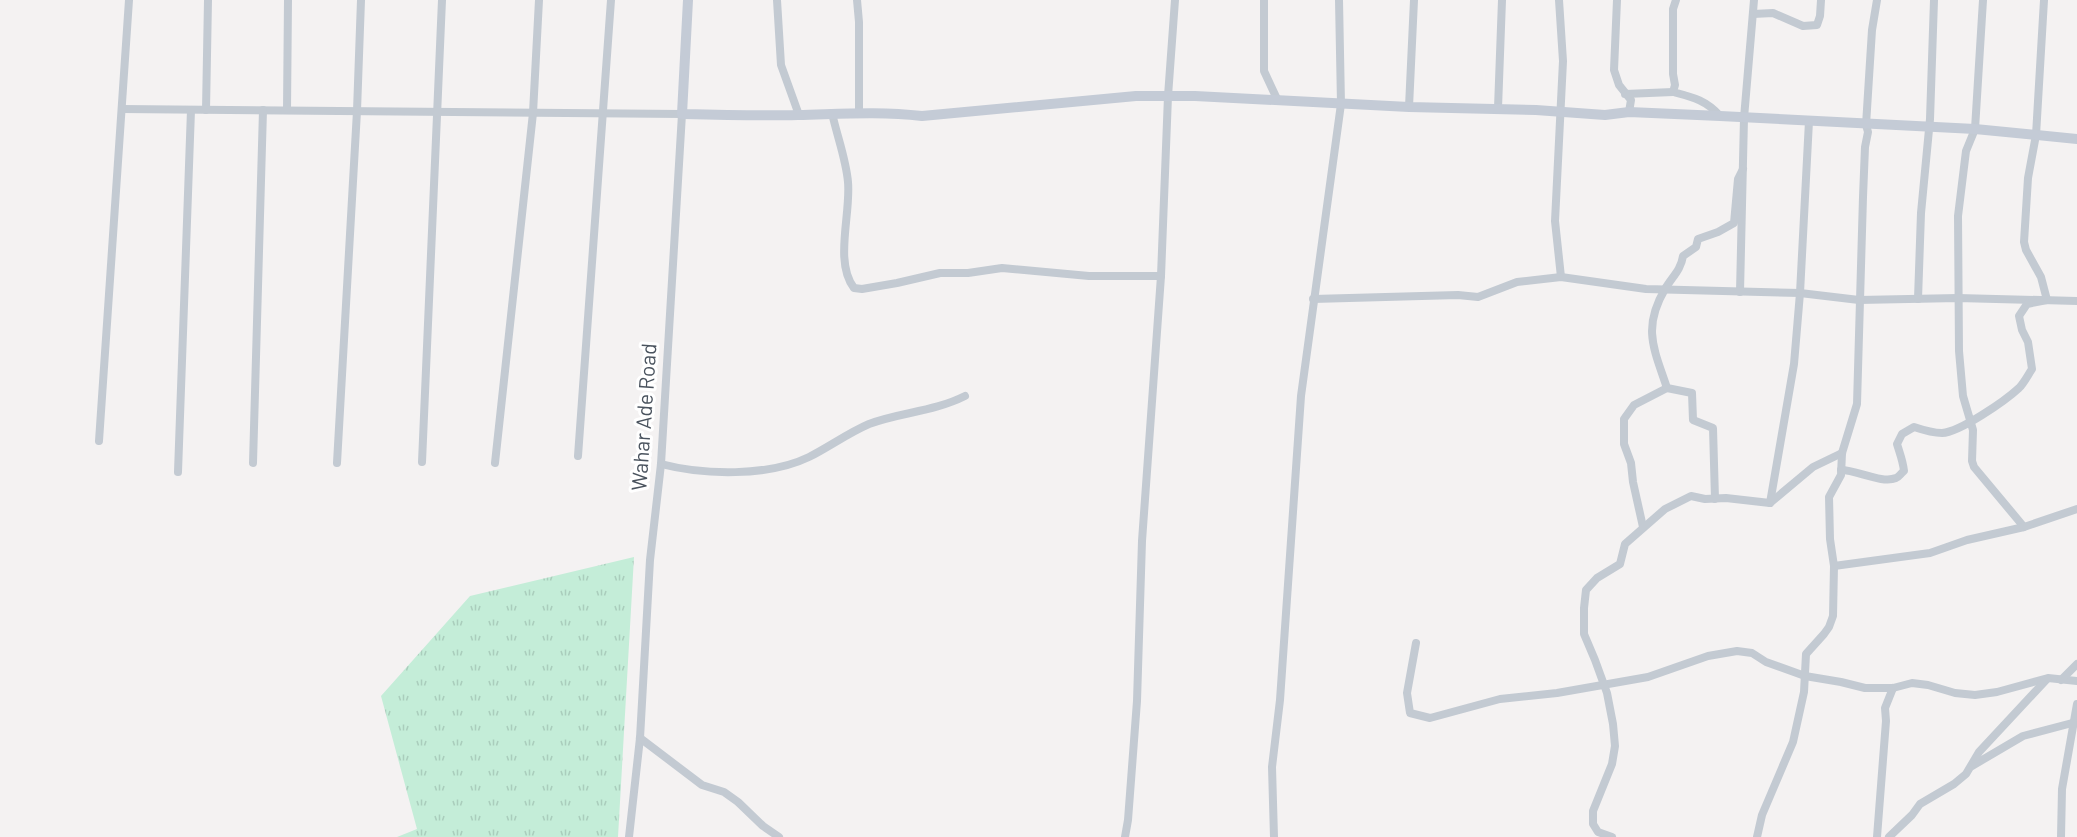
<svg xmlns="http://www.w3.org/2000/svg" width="2077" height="837" font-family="Barlow,sans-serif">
  <defs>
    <pattern id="grass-tufts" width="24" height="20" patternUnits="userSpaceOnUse" patternTransform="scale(1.5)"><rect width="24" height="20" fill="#c4edd8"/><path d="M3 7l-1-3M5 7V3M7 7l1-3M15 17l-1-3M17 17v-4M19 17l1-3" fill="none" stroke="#aacdbc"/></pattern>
  </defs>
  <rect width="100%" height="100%" fill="#f4f2f2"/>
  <!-- grass -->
  <polygon fill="url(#grass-tufts)" points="634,557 618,837 397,837 417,829 381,696 470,596"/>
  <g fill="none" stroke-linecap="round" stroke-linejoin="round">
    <!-- street -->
    <g stroke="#c3cad2" stroke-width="8">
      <polyline points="777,0 781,65 799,115"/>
      <polyline points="857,0 859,22 859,112"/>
      <polyline points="1264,0 1264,71 1277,99"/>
      <polyline points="1559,0 1563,61 1555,221 1561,277"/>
      <polyline points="1617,0 1614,70 1619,85 1631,100 1629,112"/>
      <path d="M1676 0 1673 9V74L1675 85 1673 92C1692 97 1706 100 1720 116"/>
      <polyline points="1983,0 1975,129 1966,151 1958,216 1959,351 1963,396 1973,430 1972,461 1974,467 2024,527"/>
      <polyline points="1753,14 1773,13 1803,26 1817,25 1820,16 1821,0"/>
      <polyline points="1625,94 1673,92"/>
      <polyline points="1409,107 1414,0"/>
      <polyline points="1498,108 1502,0"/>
      <polyline points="122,109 682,114 661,464 650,560 640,738 629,837"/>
      <polyline points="206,110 208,0"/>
      <polyline points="287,110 288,0"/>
      <path d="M832 113C837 136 846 159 848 182 851 214 834 262 854 288L862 289 897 283 940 273H968L1002 268 1089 276H1161"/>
      <polyline points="1740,292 1744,118 1754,0"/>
      <polyline points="1313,299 1458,295 1478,297 1517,282 1561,277 1646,289 1800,293 1859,300 1958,298 2077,301"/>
      <polyline points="1918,299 1921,213 1930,119 1934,0"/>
      <polyline points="99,441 129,0"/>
      <polyline points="578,456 611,0"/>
      <polyline points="422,462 442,0"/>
      <polyline points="253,463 263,110"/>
      <polyline points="337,463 357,111 361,0"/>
      <polyline points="495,463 533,113 539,0"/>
      <path d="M661 464C703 475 768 477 809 457 829 447 848 433 869 424 901 412 933 412 965 396"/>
      <path d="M1841 470C1857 470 1882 484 1896 478 1899 477 1901 473 1904 471 1903 461 1900 454 1897 444L1902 434 1914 427C1923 430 1932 433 1942 433 1960 432 2005 401 2019 388 2024 383 2028 375 2032 369L2028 342 2022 330 2019 316 2027 304 2047 300 2041 277 2026 250 2024 242 2028 178 2036 135 2044 0"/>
      <polyline points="178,472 191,110"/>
      <path d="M1715 499 1713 428 1693 420 1692 393 1667 388C1654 349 1642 328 1665 289 1672 277 1681 270 1683 256L1696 247 1698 239 1718 232 1734 223 1738 179 1743 169"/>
      <polyline points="1770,503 1794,364 1800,293 1809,121"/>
      <polyline points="1643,527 1633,482 1631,463 1624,444 1624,419 1634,405 1667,388"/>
      <polyline points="1834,566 1930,553 1967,540 2024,527 2077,509"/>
      <polyline points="1416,643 1407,693 1410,713 1430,718 1500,699 1557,693 1648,677 1708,656 1737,651 1752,653 1766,662 1805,676 1841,682 1865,688 1893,688 1912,683 1928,685 1955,693 1975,695 1997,692 2048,678 2077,681"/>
      <polyline points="2061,680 2077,664"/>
      <polyline points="640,738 702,785 724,792 738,802 763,826 779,837"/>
      <polyline points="1972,766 2023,736 2076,722"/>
      <polyline points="1125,837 1128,820 1137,701 1142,541 1161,276 1168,96 1175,0"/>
      <polyline points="1274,837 1272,767 1280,700 1301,396 1341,104 1339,0"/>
      <polyline points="1612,837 1598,832 1593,824 1593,811 1612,764 1615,746 1613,724 1607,693 1595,660 1584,634 1584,608 1586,590 1597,578 1620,564 1625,544 1665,509 1691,496 1705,499 1726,498 1770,503 1813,467 1842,453"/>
      <polyline points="1757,837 1762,815 1793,742 1804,692 1806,654 1824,634 1829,627 1833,616 1834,566 1830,539 1829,497 1841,475 1842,453 1857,404 1863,197 1865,147 1868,132 1866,125 1872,30 1877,0"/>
      <polyline points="1877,837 1886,721 1885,708 1893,688"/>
      <polyline points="1889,837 1912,815 1920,804 1954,784 1966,774 1979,752 2047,679"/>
      <polyline points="2061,837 2062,789 2077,704"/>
    </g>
    <!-- secondary -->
    <path stroke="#c4cbd6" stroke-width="10" d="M688 0 682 114C721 115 759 116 798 115 841 114 879 111 922 116L1136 96H1195L1409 107 1536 110 1605 115 1629 112 1720 116 1975 129 2077 139"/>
  </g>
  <g text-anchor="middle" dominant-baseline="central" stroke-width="6" stroke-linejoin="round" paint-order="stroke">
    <!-- street labels -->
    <g font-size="21" fill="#4a535e" stroke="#fff">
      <text transform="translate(643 417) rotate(-86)">Wahar Ade Road</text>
    </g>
  </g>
</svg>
